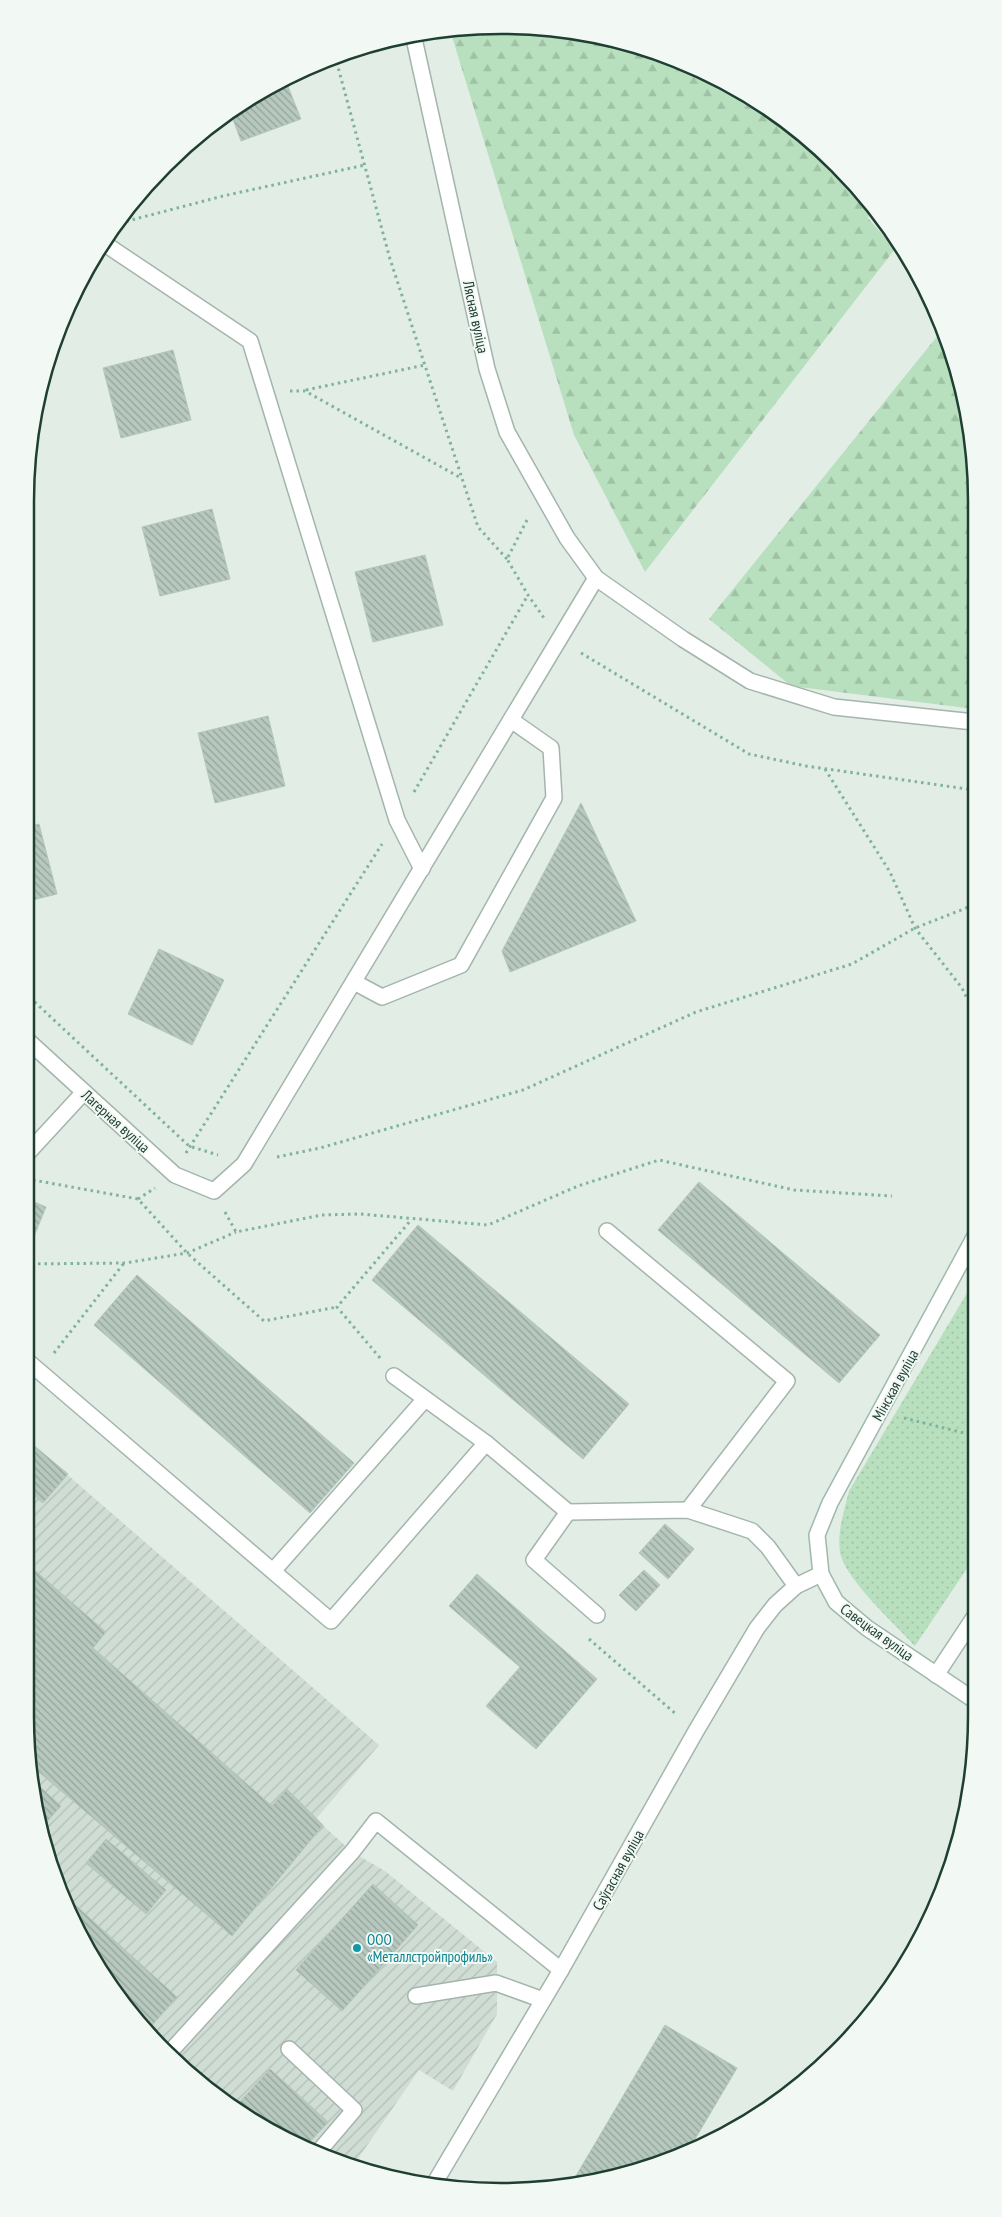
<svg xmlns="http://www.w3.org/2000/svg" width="1002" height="2217" font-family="'PT Sans Narrow',sans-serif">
  <defs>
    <pattern id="industrial-furrows" width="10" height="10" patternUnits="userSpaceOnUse" patternTransform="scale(1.25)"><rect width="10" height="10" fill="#d0ddd5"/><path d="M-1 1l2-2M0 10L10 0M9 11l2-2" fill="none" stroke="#b2bfb7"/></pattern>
    <pattern id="grass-dots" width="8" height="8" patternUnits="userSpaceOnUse" patternTransform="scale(1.25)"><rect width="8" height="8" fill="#b9e0be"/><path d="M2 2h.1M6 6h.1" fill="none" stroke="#9fc1a4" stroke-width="1.8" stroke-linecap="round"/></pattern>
    <pattern id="forest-firs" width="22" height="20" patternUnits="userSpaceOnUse" patternTransform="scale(1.25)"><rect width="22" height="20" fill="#b9e0be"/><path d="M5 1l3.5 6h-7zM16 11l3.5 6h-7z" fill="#9fc1a4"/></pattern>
    <pattern id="building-back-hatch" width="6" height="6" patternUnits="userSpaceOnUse" patternTransform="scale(1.25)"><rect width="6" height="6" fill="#b7c8bf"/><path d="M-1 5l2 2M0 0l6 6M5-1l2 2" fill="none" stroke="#94a49c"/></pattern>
  </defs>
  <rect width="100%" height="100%" fill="#e2ede6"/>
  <!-- industrial -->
  <polygon fill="url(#industrial-furrows)" points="25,1438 379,1745 316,1819 352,1852 385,1871 497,1962 497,2014 453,2091 419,2070 355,2163 263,2128 143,2030 89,1954 50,1869 25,1716"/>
  <!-- grass -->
  <path fill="url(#grass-dots)" d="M976 1278V1555L915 1646C896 1625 844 1578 840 1552 837 1532 844 1511 849 1491Z"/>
  <!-- forest -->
  <g fill="url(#forest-firs)">
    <polygon points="501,25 594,34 683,61 791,123 871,204 868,218 895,249 645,572 574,435 450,30"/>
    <polygon points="943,329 973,439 974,709 791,686 709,619"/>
  </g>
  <!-- building -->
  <g fill="url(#building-back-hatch)" stroke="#b3c7bc">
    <polygon points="285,79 301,119 241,141 230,111"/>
    <polygon points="173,350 191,420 121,438 103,368"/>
    <polygon points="212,509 230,579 160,596 142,527"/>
    <polygon points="425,555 443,625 373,642 355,572"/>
    <polygon points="268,716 285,786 215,803 198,733"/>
    <polygon points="581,803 636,921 510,972 502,951"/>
    <polygon points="39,824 57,894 25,902 25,828"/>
    <polygon points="159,949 224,980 192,1045 128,1014"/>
    <polygon points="699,1182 880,1335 839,1383 658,1230"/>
    <polygon points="25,1198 46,1207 32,1241 25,1238"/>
    <polygon points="418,1225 629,1404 583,1459 372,1280"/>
    <polygon points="137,1275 354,1463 310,1513 94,1325"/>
    <polygon points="25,1438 68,1474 43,1503 25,1488"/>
    <polygon points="665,1524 694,1549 668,1579 639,1553"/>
    <polygon points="25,1562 106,1632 93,1648 272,1806 287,1789 323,1825 232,1936 33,1767 25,1716"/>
    <polygon points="644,1570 660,1585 636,1611 619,1595"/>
    <polygon points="477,1574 597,1679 536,1749 486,1706 520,1667 449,1606"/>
    <polygon points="36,1783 61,1806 43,1826"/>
    <polygon points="106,1839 166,1890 146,1914 86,1863"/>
    <polygon points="373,1884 418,1925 342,2011 296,1970"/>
    <polygon points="61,1892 177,1997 146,2032 89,1954"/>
    <polygon points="665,2025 737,2068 688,2151 654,2167 570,2186"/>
    <polygon points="270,2069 328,2122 307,2145 263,2128 236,2106"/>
  </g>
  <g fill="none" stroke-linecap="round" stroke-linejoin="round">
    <!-- lane casing -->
    <g stroke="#a4b5ad" stroke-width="18">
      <g id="lane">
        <polyline points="102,242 250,341 397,820 422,869"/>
        <polyline points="354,982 382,997 461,965 554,798 551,748 511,720"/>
        <polyline points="25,1156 84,1092"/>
        <polyline points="607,1231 787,1381 688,1510"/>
        <polyline points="25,1359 331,1621 486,1443"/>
        <polyline points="394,1376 486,1443 568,1512 688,1510 752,1531 768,1547 796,1586"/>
        <polyline points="568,1512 534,1560 597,1615"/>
        <polyline points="273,1571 425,1399"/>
        <polyline points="416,1996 496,1983 543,2000"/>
        <polyline points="289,2049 354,2110 320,2150"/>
        <polyline points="170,2052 352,1852 376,1821 561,1970"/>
      </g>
    </g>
    <!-- street casing -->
    <g stroke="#a4b5ad" stroke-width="18">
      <g id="street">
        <polyline points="413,34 487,369 507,432 567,538 596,578 683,639 750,681 834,707 974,722"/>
        <polyline points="25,1038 175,1175 214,1191 244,1164 596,578"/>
        <polyline points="936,1675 977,1613"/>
        <polyline points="434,2184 561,1970 696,1731 757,1628 775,1605 796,1586 821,1574"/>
      </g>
    </g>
    <!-- secondary casing -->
    <g stroke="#9fbaad" stroke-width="18">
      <polyline id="secondary" points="975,1236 830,1503 817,1535 821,1574 836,1602 867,1628 977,1702"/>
    </g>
    <!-- path -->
    <g stroke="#80b39c" stroke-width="3" stroke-dasharray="2.5 4" stroke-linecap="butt">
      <polyline points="335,56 390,259 478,527 507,559"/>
      <polyline points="120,223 223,196 365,165"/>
      <polyline points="306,390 425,365"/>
      <polyline points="290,391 305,391 461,478"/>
      <polyline points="527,520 507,559 528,595 544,618"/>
      <polyline points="581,653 749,754 806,766 974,790"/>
      <polyline points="825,769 890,872 915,928 962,988 975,1015"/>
      <polyline points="414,792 528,595"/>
      <polyline points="25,993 189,1146 218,1155"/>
      <polyline points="186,1153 382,844"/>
      <polyline points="277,1157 320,1148 523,1090 696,1012 852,964 915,928 974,905"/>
      <polyline points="33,1180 138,1199 187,1253 264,1321 337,1307"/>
      <polyline points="138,1199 155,1188"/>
      <polyline points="225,1212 236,1232 322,1215 360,1214 488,1225 578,1186 659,1160 794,1190 892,1196"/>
      <polyline points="25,1264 125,1263 187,1253 236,1232"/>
      <polyline points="54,1353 124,1263"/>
      <polyline points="380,1358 337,1307 411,1220"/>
      <polyline points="904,1418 976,1436"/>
      <polyline points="589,1639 677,1715"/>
    </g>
    <!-- lane -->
    <use href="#lane" stroke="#fff" stroke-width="15"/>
    <!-- street -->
    <use href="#street" stroke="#fff" stroke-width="15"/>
    <!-- secondary -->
    <use href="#secondary" stroke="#fff" stroke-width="15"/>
  </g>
  <!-- markers -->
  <circle fill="#0f9aa8" stroke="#f2f9f5" stroke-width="2" cx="357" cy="1948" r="5"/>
  <g text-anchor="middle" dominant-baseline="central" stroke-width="4" stroke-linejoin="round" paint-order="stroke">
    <!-- street labels -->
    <g font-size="15" fill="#203f33" stroke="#f2f9f5">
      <text transform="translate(476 317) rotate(78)">Лясная вуліца</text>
      <text transform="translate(116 1121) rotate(42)">Лагерная вуліца</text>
      <text transform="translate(895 1385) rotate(-61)">Мінская вуліца</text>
      <text transform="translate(877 1632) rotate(36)">Савецкая вуліца</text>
      <text transform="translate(618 1870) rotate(-61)">Саўгасная вуліца</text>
    </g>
    <!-- culture labels -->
    <g font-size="15" fill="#0d838f" stroke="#f2f9f5" text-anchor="start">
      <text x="367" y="1939">ООО<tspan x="367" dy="17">«Металлстройпрофиль»</tspan></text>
    </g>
  </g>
  <!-- crop -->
  <path d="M0 0H1002V2217H0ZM501 34H501A467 467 0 0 1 968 501V1716A467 467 0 0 1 501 2183H501A467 467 0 0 1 34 1716V501A467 467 0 0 1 501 34Z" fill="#f2f9f5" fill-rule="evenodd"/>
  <path fill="none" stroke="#203f33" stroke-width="2.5" d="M501 34H501A467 467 0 0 1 968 501V1716A467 467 0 0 1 501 2183H501A467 467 0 0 1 34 1716V501A467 467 0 0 1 501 34Z"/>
</svg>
